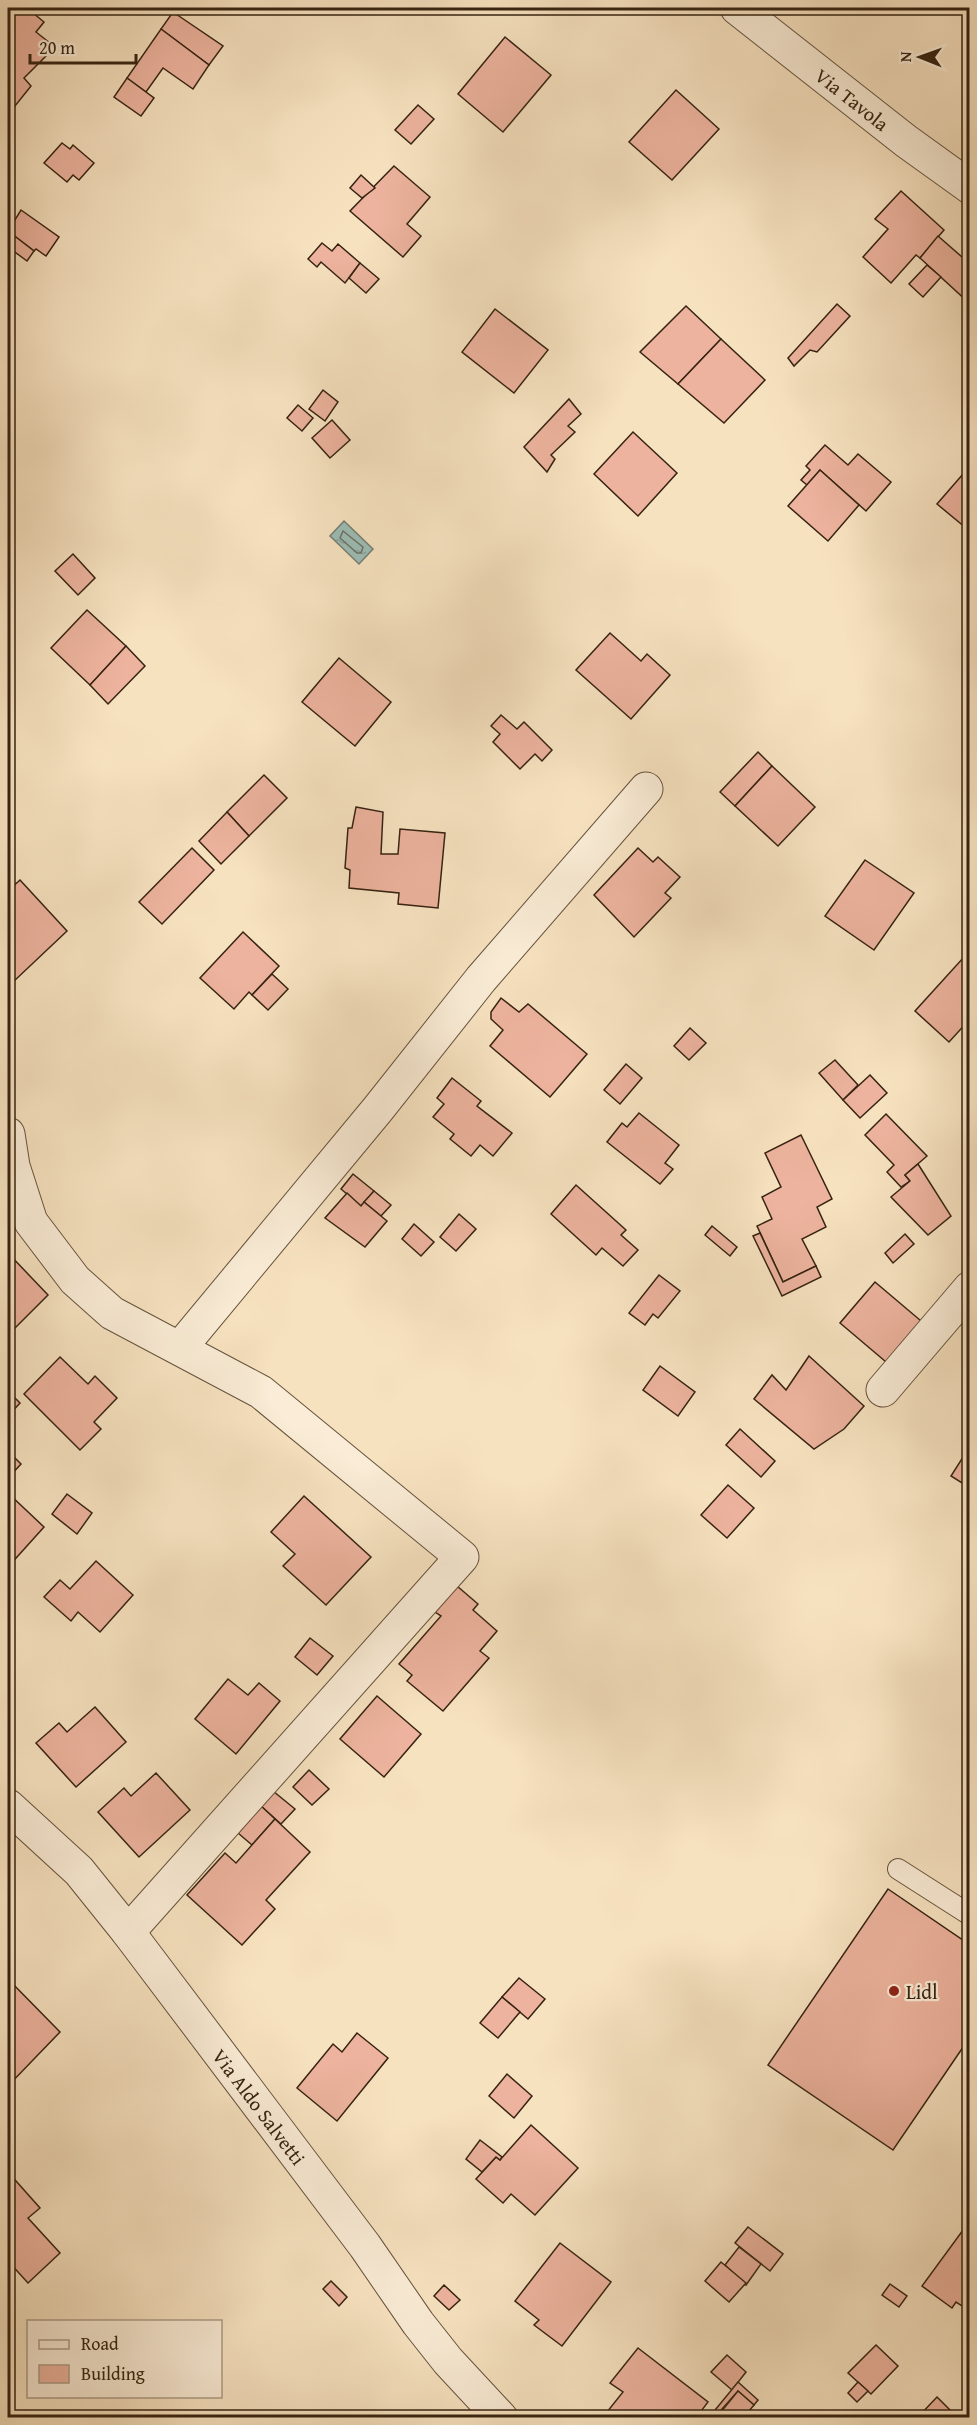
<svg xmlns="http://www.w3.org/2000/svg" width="977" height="2425" font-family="'Gentium Book Plus',serif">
  <defs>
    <pattern id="water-ripples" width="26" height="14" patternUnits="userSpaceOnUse" patternTransform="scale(1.5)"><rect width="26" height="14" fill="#9dbdb6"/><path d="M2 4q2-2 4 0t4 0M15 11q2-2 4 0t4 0" fill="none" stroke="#88a29b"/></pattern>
  </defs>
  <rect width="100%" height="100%" fill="#f7e2c0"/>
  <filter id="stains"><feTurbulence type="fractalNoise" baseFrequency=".00333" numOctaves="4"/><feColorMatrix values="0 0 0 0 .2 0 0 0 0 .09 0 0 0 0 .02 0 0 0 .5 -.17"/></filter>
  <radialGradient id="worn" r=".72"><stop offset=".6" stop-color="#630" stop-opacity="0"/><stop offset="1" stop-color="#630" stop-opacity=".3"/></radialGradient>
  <!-- water -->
  <polygon fill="url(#water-ripples)" stroke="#747f74" stroke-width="1.5" points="344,521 373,549 359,564 330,536"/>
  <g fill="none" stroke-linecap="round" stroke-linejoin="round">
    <!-- shore -->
    <polygon stroke="#6a7064" stroke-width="1.5" points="343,531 363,547 361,553 357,553 340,538"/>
  </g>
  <!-- building -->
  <g fill="#edb39e" stroke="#362311" stroke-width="1.5">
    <polygon points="21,8 27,8 44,22 36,32 55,47 24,78 31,86 15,106 8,100 8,24"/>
    <polygon points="173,12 223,46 209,65 161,29"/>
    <polygon points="161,29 209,65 193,89 163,68 146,92 127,78"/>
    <polygon points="505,37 551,75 503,132 458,94"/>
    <polygon points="127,78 154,98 141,116 114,97"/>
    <polygon points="676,90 719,129 672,180 629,142"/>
    <polygon points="418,105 434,119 411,144 395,130"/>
    <polygon points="62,143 70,149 73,145 94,163 79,180 73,175 67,182 44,163"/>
    <polygon points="394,166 430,197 407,224 421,236 403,257 350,211"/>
    <polygon points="361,175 375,188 362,198 350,188"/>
    <polygon points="901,191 944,230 920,258 916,255 891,283 863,257 888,229 875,219"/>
    <polygon points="21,210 59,237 46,256 36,249 34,251 8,231"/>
    <polygon points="8,231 34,251 27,261 8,247"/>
    <polygon points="938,236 970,264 968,302 920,258"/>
    <polygon points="322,243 332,251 338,244 360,263 345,283 321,262 317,267 308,259"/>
    <polygon points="360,263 379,279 366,293 349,278"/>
    <polygon points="927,265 941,277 923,297 909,284"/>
    <polygon points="837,304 850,316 817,352 810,350 794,366 788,358"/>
    <polygon points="686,306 721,339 678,384 640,352"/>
    <polygon points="495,309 548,350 514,393 462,352"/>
    <polygon points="721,339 765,380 724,423 678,384"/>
    <polygon points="323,390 338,402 325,421 309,409"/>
    <polygon points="569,399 581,414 568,426 575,432 551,455 555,459 547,472 524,447"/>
    <polygon points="298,405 313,418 302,431 287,418"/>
    <polygon points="332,420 350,440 330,458 312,438"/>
    <polygon points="633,432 677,473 638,516 594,474"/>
    <polygon points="825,445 848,465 858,454 891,482 866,511 820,470 807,485 801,480 810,470 806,466"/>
    <polygon points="970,466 970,524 966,528 937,504"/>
    <polygon points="820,470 859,505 828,541 788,506"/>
    <polygon points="73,554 95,578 78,595 55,571"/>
    <polygon points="87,610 126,646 90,685 51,648"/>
    <polygon points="610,633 641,661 647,654 670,675 631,719 576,670"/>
    <polygon points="126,646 145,666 108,704 90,685"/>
    <polygon points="339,658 391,702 355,746 302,702"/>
    <polygon points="501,715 517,729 524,722 552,750 542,761 535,754 520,769 493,742 500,734 491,726"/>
    <polygon points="758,752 772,766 735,806 720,792"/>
    <polygon points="772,766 815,807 778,846 735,806"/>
    <polygon points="264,775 287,798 249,836 227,812"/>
    <polygon points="356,807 383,812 381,854 398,854 400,829 445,833 438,908 398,904 399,893 349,888 350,870 345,868 348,828 352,828"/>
    <polygon points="227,812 249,836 221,864 199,841"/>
    <polygon points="192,848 214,870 162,924 139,902"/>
    <polygon points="638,848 653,862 658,857 680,877 665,893 671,898 634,937 594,895"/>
    <polygon points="865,860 914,893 874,950 825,916"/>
    <polygon points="20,880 67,931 12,983 8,978 8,891"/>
    <polygon points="243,932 279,966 252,995 249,992 234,1009 200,978"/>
    <polygon points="964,957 970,963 970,1019 949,1042 915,1011"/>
    <polygon points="272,974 288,989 268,1010 252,995"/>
    <polygon points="501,998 519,1012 528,1004 587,1054 550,1097 490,1046 503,1030 491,1019 491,1012"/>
    <polygon points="690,1028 706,1043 689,1060 674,1046"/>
    <polygon points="835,1060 858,1085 843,1100 819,1073"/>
    <polygon points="626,1064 642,1078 620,1104 604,1090"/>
    <polygon points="870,1075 887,1093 860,1118 843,1100"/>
    <polygon points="452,1078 481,1101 477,1106 512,1133 493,1156 480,1145 471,1156 450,1139 454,1134 433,1117 444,1104 437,1098"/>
    <polygon points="639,1113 679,1145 665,1163 673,1169 660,1184 607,1142 622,1123 627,1127"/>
    <polygon points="886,1114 927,1156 905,1175 910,1181 901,1187 887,1172 894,1165 865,1135"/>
    <polygon points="801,1135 832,1199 817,1207 826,1227 802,1239 816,1266 783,1282 757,1226 772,1219 762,1197 781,1187 765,1153"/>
    <polygon points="918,1164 951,1216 928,1235 891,1197 910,1181 905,1175"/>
    <polygon points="353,1174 374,1191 361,1206 341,1189"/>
    <polygon points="576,1185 626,1230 621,1235 638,1250 623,1266 602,1248 596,1255 551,1214"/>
    <polygon points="374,1191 391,1205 381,1216 364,1202"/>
    <polygon points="347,1193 361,1206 364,1202 387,1221 365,1247 325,1218"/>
    <polygon points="459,1214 476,1229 456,1251 440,1237"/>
    <polygon points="414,1224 434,1242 421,1256 402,1239"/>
    <polygon points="712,1226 737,1247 730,1256 705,1235"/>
    <polygon points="760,1233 783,1282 816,1266 821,1277 782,1296 753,1236"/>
    <polygon points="905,1234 914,1244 893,1263 885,1253"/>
    <polygon points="8,1253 48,1295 8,1335"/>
    <polygon points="659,1275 680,1291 658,1318 653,1314 645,1325 629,1313"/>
    <polygon points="875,1282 927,1326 892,1367 840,1323"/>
    <polygon points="809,1356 864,1406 844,1429 814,1449 754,1399 772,1375 786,1390"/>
    <polygon points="60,1357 88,1384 95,1376 117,1398 94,1422 101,1429 80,1450 24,1394"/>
    <polygon points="660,1366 695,1392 678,1416 643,1390"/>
    <polygon points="8,1391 20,1403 8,1416"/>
    <polygon points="740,1429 775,1461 761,1477 726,1445"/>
    <polygon points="970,1446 970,1488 951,1476"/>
    <polygon points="8,1451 21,1464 8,1478"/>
    <polygon points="728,1485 754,1508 727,1538 701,1515"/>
    <polygon points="8,1493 44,1527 8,1567"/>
    <polygon points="67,1494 92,1513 77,1534 52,1514"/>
    <polygon points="304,1496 371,1557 326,1605 283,1566 295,1554 271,1532"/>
    <polygon points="96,1561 133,1595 100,1632 78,1612 71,1621 44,1597 60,1580 70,1589"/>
    <polygon points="457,1586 478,1604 473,1610 497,1631 480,1651 489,1658 443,1711 407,1681 412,1675 399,1664 441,1616 435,1612"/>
    <polygon points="310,1638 333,1656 317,1675 295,1657"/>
    <polygon points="228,1679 248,1695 259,1683 280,1701 236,1754 195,1719"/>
    <polygon points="377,1696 421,1734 384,1777 340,1739"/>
    <polygon points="95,1707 126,1742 76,1787 36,1743 59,1723 67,1732"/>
    <polygon points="309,1770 329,1789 312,1805 293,1787"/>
    <polygon points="156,1773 190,1810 139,1857 98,1812 124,1788 131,1796"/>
    <polygon points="273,1791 295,1809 281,1824 261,1806"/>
    <polygon points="261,1806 275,1819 252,1845 238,1833"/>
    <polygon points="275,1819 310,1852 266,1900 275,1909 242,1945 187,1895 225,1853 236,1863"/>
    <polygon points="888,1889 970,1945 970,2037 893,2150 768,2065"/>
    <polygon points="519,1978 545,1999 528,2019 502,1997"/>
    <polygon points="8,1979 60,2032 8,2086"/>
    <polygon points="502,1997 520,2012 498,2038 480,2023"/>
    <polygon points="357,2033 388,2058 337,2121 297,2088 333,2044 342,2052"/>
    <polygon points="507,2074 532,2096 514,2118 489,2096"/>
    <polygon points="531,2125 578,2168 535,2215 511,2194 503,2203 476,2179 496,2157 500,2160"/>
    <polygon points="480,2140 502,2157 500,2160 496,2157 482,2172 466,2159"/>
    <polygon points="8,2172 40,2208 28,2218 60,2253 28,2283 8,2261"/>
    <polygon points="966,2226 970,2228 970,2311 956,2302 952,2308 922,2286"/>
    <polygon points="748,2227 783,2254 770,2271 735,2243"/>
    <polygon points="560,2243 611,2282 562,2346 534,2325 539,2320 515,2301"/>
    <polygon points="739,2247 761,2264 746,2285 725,2265"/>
    <polygon points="721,2262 746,2283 729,2302 705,2281"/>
    <polygon points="331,2281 347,2297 339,2306 323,2289"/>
    <polygon points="890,2284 907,2296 899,2307 882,2295"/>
    <polygon points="444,2285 460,2300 449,2310 434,2296"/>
    <polygon points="876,2345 898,2366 871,2394 848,2373"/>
    <polygon points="638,2348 708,2402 696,2418 603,2417 623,2392 610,2383"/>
    <polygon points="727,2355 746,2372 732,2390 711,2372"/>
    <polygon points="738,2382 758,2400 754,2405 738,2391 714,2418 711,2415"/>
    <polygon points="858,2382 868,2391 857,2402 848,2393"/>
    <polygon points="738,2391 754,2405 743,2418 716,2418"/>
    <polygon points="937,2397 958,2418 917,2418"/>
  </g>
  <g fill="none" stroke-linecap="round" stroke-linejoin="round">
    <!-- service casing -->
    <g stroke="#66533d" stroke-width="22">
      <polyline id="service" points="898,1869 970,1915"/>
    </g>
    <!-- minor casing -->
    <g stroke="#66533d" stroke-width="35">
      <g id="minor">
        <path id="s1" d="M737 8 906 141 970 187"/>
        <polyline points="8,1134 13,1166 31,1222 75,1280 112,1313 261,1392 462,1557 128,1932"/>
        <polyline points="180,1348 378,1109 481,979 646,789"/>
        <polyline points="883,1390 970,1288"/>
      </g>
    </g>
    <!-- tertiary casing -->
    <g stroke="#66533d" stroke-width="35">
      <g id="tertiary">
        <path id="s2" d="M8 1806 79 1871 128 1932 365 2246 418 2323 448 2361 501 2418"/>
      </g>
    </g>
    <!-- service -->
    <use href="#service" stroke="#faecd6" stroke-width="20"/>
    <!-- minor -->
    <use href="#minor" stroke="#faecd6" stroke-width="33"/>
    <!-- tertiary -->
    <use href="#tertiary" stroke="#faecd6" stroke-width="33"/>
  </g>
  <!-- markers -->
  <circle fill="#8f2418" stroke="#faecd6" stroke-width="2" cx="894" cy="1991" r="6"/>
  <g text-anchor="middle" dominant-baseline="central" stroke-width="4.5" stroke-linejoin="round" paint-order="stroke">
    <!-- street labels -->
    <g font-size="20" fill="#362311" stroke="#faecd6">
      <text stroke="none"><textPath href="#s1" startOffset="147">Via Tavola</textPath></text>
      <text stroke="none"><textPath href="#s2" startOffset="393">Via Aldo Salvetti</textPath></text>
    </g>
    <!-- poi labels -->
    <g font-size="20" fill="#362311" stroke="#faecd6" text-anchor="start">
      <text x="906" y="1991">Lidl</text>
    </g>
  </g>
  <!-- margin -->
  <rect width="977" height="2425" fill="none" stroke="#f7e2c0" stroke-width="30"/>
  <rect x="9" y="9" width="959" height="2407" fill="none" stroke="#362311" stroke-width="3"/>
  <rect x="15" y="15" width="947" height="2395" fill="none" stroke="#362311" stroke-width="1.5"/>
  <!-- legend -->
  <rect x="27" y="2320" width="195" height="78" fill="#faecd6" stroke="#ac9c87" stroke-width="1.5"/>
  <rect x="39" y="2340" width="30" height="9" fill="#faecd6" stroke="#ac9c87" stroke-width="1.5"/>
  <text x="81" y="2350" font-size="18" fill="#362311">Road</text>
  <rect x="39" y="2365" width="30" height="18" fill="#edb39e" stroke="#ac9c87" stroke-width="1.5"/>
  <text x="81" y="2380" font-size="18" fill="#362311">Building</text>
  <!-- north arrow -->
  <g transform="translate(920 57) rotate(271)" stroke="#faecd6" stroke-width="4.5" paint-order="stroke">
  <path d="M0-4.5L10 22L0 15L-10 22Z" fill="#362311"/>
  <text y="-9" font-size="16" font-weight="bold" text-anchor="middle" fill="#362311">N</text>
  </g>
  <!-- scale -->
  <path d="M30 54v9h106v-9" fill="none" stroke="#362311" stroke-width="3"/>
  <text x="39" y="54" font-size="18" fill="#362311" stroke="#faecd6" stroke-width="4.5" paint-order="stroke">20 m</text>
  <rect width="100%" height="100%" filter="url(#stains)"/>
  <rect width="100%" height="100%" fill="url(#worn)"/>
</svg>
